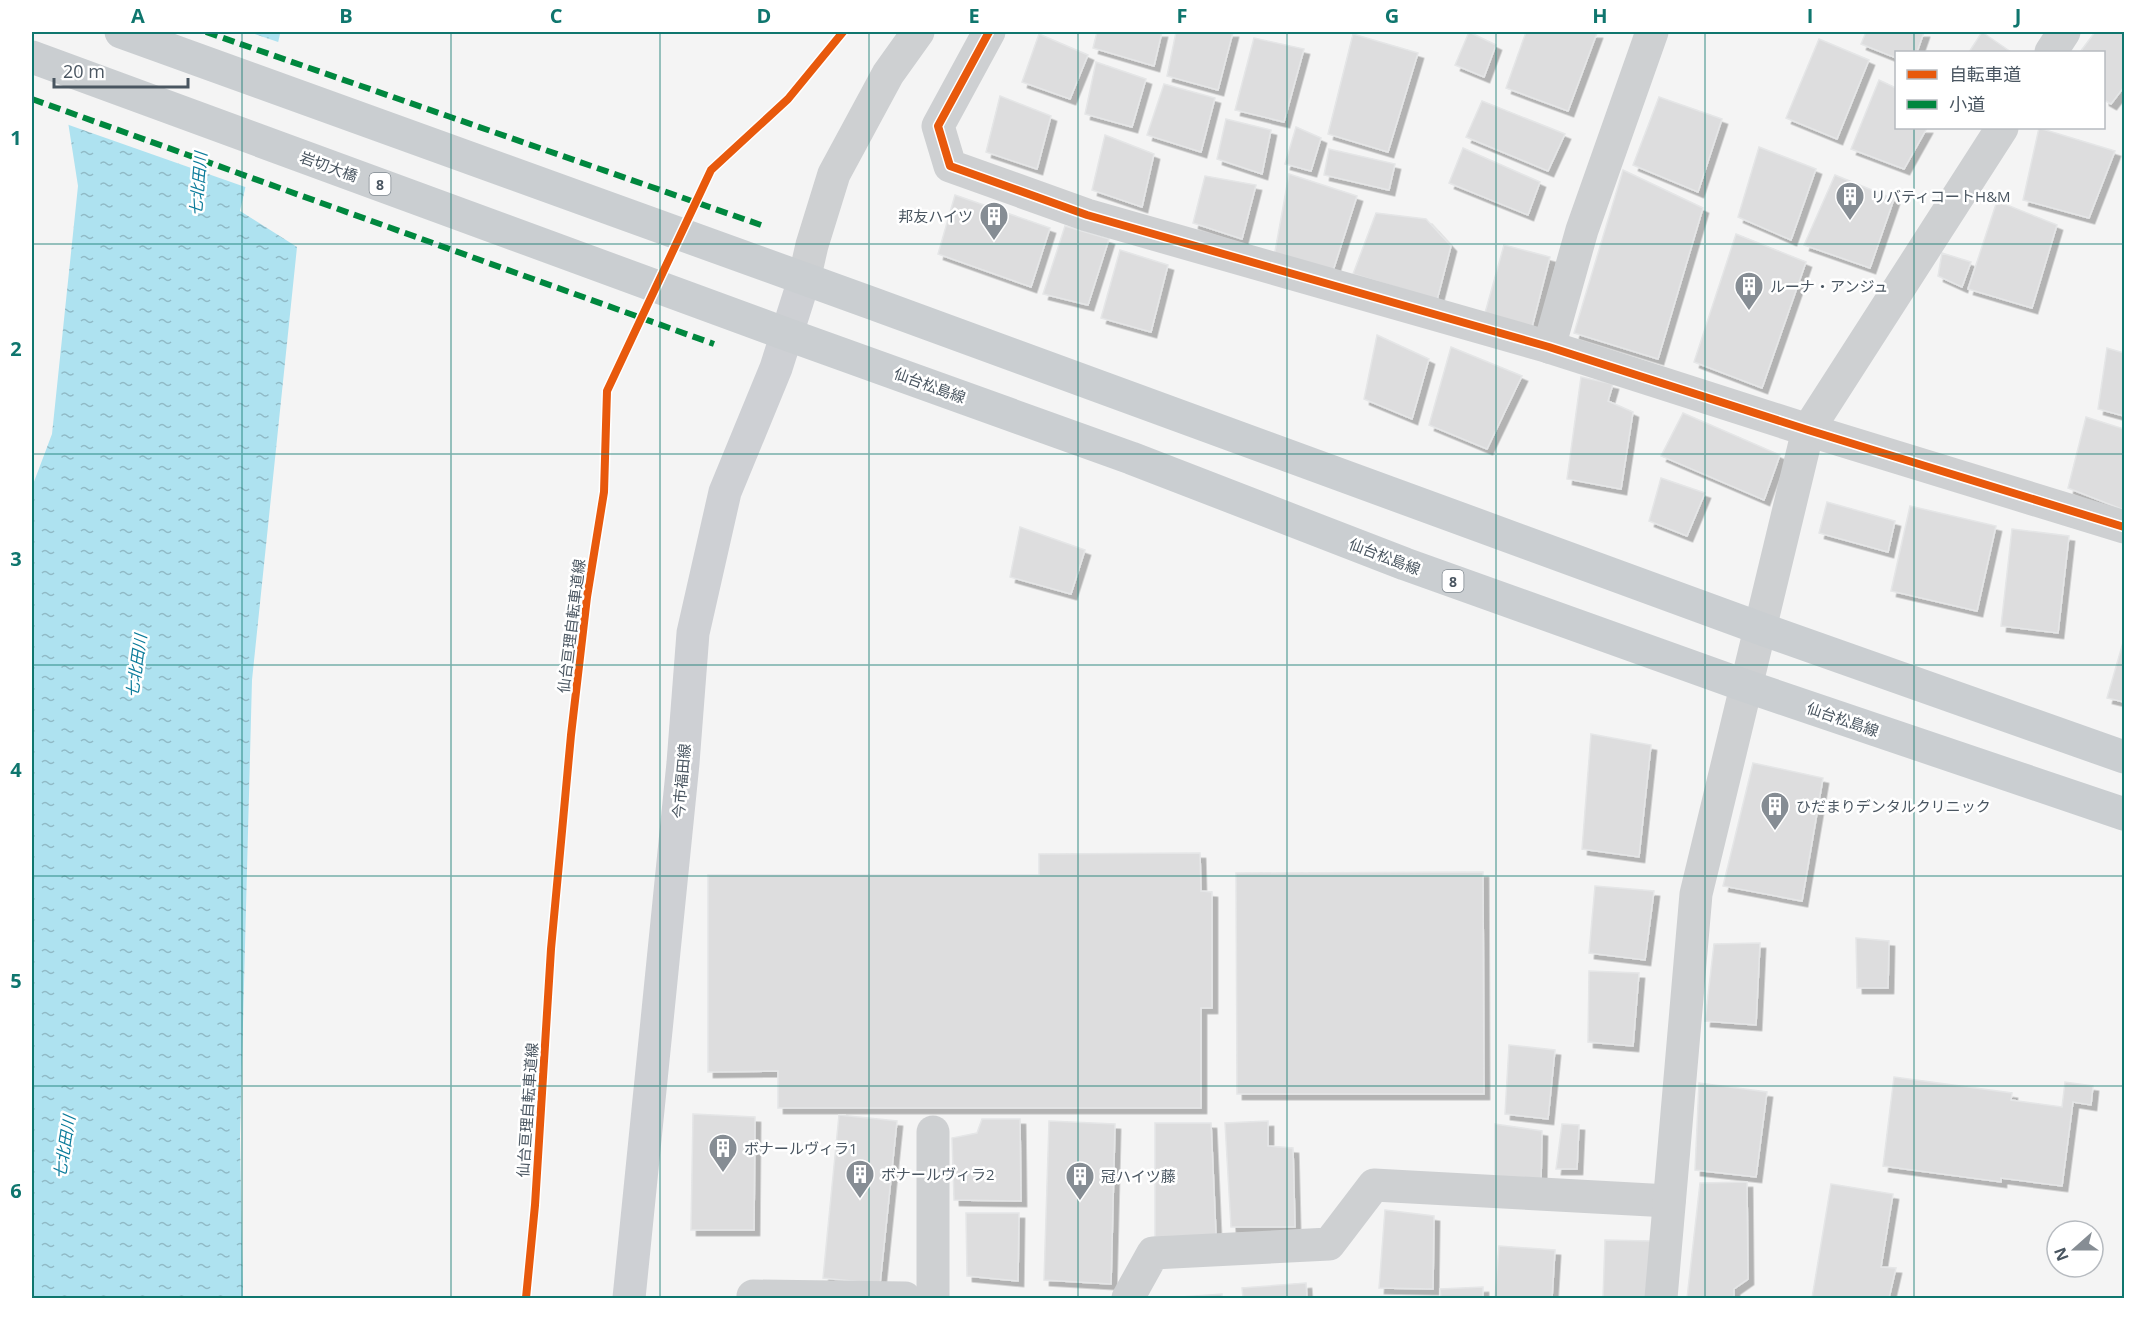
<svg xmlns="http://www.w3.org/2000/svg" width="2156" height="1330" font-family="'Open Sans','Noto Sans JP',sans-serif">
  <defs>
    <pattern id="water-ripples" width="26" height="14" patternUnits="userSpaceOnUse" patternTransform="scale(1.5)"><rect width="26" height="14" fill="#aee2f0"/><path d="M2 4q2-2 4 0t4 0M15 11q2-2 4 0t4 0" fill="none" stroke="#90bac6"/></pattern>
    <filter id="shadow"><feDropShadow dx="5.5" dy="5.5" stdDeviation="0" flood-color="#0004"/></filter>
  </defs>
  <rect width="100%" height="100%" fill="#f4f4f4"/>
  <!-- water -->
  <polygon fill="url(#water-ripples)" points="54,32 283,32 280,34 240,211 297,247 252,680 240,1137 243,1298 32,1298 32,487 52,434 78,186"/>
  <!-- pier -->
  <polygon fill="#f4f4f4" points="51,32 249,32 281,43 248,188 66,124"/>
  <!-- building -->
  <g fill="#ddddde" stroke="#e5e6e7" stroke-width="1.5" filter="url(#shadow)">
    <polygon points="1097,32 1162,32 1154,66 1093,48"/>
    <polygon points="1176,32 1233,32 1218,90 1167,76"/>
    <polygon points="1469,32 1496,45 1484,77 1455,65"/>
    <polygon points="1526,32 1597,33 1568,111 1506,88"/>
    <polygon points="1866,32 1924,32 1917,52 1896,52 1896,58 1861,44"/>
    <polygon points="1982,32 2011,52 1969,52"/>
    <polygon points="2095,32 2124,32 2124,87 2111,104 2104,100 2104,52 2080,52"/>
    <polygon points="1039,34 1088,55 1070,99 1022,82"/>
    <polygon points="1353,34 1418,53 1388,152 1328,134"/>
    <polygon points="1254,38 1304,49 1284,122 1235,110"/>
    <polygon points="1819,39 1869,60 1837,139 1786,118"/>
    <polygon points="1096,62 1146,79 1132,127 1085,114"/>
    <polygon points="1879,80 1896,88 1896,128 1927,128 1904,169 1851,149"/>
    <polygon points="1164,84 1215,98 1201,152 1147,135"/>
    <polygon points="1000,96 1051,116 1037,169 986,152"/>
    <polygon points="1659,97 1722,119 1698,192 1633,165"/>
    <polygon points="1482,101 1565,134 1548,171 1466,137"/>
    <polygon points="1226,119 1271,130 1262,174 1217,159"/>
    <polygon points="1296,127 1321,138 1311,171 1285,164"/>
    <polygon points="2039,128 2115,151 2089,218 2023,200"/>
    <polygon points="1105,135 1154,154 1142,207 1092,190"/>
    <polygon points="1759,147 1816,169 1791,240 1738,217"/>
    <polygon points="1463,148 1540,182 1528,215 1449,183"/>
    <polygon points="1329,149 1395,164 1389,190 1324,175"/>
    <polygon points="1623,170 1703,208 1658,359 1574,333"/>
    <polygon points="1289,174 1357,196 1331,277 1274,257"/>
    <polygon points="1835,175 1894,199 1870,268 1804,245"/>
    <polygon points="1205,176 1256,185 1242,239 1193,223"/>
    <polygon points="955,195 1050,228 1031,287 938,254"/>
    <polygon points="1997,201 2057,225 2032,308 1968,289"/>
    <polygon points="1376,213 1426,219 1451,246 1437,300 1353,274"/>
    <polygon points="1065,226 1109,239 1088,305 1043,294"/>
    <polygon points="1736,234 1806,262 1762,388 1694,362"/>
    <polygon points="1504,245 1550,257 1532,327 1485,313"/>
    <polygon points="1120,250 1168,265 1151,332 1101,318"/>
    <polygon points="1942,253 1971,262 1962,287 1938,276"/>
    <polygon points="1377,335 1429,359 1412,419 1364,399"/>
    <polygon points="1451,347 1522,376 1487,449 1429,425"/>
    <polygon points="2107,348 2124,353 2124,416 2098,409"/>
    <polygon points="1581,377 1613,384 1608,401 1633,412 1621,489 1567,479"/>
    <polygon points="1683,413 1780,455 1764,500 1661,456"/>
    <polygon points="2086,417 2124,429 2124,510 2068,488"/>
    <polygon points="1661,478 1705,493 1687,536 1649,521"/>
    <polygon points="1827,502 1895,521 1888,552 1819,533"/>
    <polygon points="1910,506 1996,526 1977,611 1891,591"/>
    <polygon points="1020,527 1085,550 1071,594 1010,577"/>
    <polygon points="2012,529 2069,536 2058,633 2001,626"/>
    <polygon points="2124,639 2124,702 2107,698"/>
    <polygon points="1591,734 1651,745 1639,857 1582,849"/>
    <polygon points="1753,763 1823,778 1802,901 1723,886"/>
    <polygon points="1200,853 1201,891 1212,892 1212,1008 1201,1008 1201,1108 778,1108 778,1071 708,1072 708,875 1039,875 1039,854"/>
    <polygon points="1483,872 1484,1094 1237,1094 1236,873"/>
    <polygon points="1595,886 1654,891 1645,960 1589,953"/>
    <polygon points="1856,938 1889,941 1888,988 1857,988"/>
    <polygon points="1760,943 1756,1025 1705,1021 1714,944"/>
    <polygon points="1589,971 1639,973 1633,1046 1588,1042"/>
    <polygon points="1509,1045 1555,1050 1548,1119 1505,1114"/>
    <polygon points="1894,1077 2012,1093 2011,1100 2062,1107 2065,1082 2093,1086 2091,1105 2073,1102 2062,1186 2001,1178 2001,1182 1883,1166"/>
    <polygon points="1699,1083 1767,1092 1756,1177 1695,1170"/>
    <polygon points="693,1114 755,1117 754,1230 691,1230"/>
    <polygon points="839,1115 897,1121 880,1284 823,1278"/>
    <polygon points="982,1119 1020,1119 1021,1201 954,1200 952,1138 977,1133"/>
    <polygon points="1049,1121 1115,1124 1111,1284 1044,1280"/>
    <polygon points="1268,1121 1268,1146 1293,1148 1295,1227 1231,1227 1225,1123"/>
    <polygon points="1155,1123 1211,1123 1216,1235 1155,1237"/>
    <polygon points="1495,1124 1542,1131 1541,1183 1495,1180"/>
    <polygon points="1562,1124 1579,1125 1577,1169 1556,1169"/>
    <polygon points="1747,1182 1748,1279 1734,1289 1734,1298 1687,1298 1700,1183"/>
    <polygon points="1831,1184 1893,1194 1881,1267 1896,1268 1889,1298 1812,1298"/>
    <polygon points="1385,1210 1434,1216 1433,1289 1379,1288"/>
    <polygon points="966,1213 1019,1213 1018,1281 967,1276"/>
    <polygon points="1605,1240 1651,1241 1649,1298 1603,1298"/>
    <polygon points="1499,1246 1555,1250 1552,1298 1495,1298"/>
    <polygon points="1306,1283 1307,1298 1243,1298 1242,1288"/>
    <polygon points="1483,1287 1483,1298 1441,1298 1440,1289"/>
    <polygon points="1222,1294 1222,1298 1166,1298"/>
  </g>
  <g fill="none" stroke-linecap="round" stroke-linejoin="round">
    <!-- minor -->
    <g stroke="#ced0d2" stroke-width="33">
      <polyline points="989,32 938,126 950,166 1087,215 1549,347 1808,430 2124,527"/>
      <polyline points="2051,52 2064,32"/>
      <polyline points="804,280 812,245 834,174 888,74 918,32"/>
      <polyline points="1549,347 1582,230 1652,32"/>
      <polyline points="933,1132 933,1298"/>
      <polyline points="753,1296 905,1298"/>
      <polyline points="1128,1298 1153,1253 1329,1244 1374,1185 1669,1201"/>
      <polyline points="1661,1298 1696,894 1808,430 2002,128"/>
    </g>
    <!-- secondary -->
    <polyline stroke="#ced0d4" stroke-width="33" points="629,1298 683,763 693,633 725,492 776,368 804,280"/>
    <!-- primary -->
    <g stroke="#caced1" stroke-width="33">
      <polyline points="121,32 874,304 1759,628 2124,757"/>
      <polyline points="32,57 786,334 1131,458 1405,564 1746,686 2124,814"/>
    </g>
    <!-- quiet -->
    <g stroke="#00873e" stroke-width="6" stroke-dasharray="12 6" stroke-linecap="butt">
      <polyline points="206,32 761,225"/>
      <polyline points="32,99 714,344"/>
    </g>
    <!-- cycleway casing -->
    <g stroke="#fff" stroke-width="11">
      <g id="cycleway">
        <polyline points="989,32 938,126 950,166 1087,215 1549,347 1808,430 2124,527"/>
        <polyline points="526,1298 535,1205 551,949 571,735 587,597 604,492 607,391 711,170 788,99 843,32"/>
      </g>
    </g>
    <!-- cycleway -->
    <use href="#cycleway" stroke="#e8590c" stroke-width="8"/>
  </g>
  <!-- grid -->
  <path fill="none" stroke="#0f766e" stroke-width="1.5" stroke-opacity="0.55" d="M242 32V1298M451 32V1298M660 32V1298M869 32V1298M1078 32V1298M1287 32V1298M1496 32V1298M1705 32V1298M1914 32V52M1914 128V1298M32 244H2124M32 454H2124M32 665H2124M32 876H2124M32 1086H2124"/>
  <!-- icons -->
  <defs>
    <g id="building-pin" transform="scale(1.5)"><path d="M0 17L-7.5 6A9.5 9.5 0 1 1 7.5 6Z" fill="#868d94" stroke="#fff"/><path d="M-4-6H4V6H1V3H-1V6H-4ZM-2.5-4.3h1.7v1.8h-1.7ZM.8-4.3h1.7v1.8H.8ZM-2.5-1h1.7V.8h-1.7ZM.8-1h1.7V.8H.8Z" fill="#fff"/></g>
  </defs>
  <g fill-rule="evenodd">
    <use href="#building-pin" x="1850" y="196"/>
    <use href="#building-pin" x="994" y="216"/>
    <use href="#building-pin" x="1749" y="286"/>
    <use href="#building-pin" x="1775" y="806"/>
    <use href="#building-pin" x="723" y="1148"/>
    <use href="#building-pin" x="860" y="1174"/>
    <use href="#building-pin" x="1080" y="1176"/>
  </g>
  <g text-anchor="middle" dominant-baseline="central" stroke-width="5" stroke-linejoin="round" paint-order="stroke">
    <!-- shield labels -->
    <g fill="#fff" stroke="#808990" stroke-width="1.5">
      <rect x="369.5" y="173" width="21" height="22" rx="4.5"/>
      <rect x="1442.5" y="570" width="21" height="22" rx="4.5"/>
    </g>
    <g font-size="14" font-weight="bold" fill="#4a5661">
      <text x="380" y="184">8</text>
      <text x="1453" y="581">8</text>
    </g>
    <!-- street labels -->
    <g font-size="15" fill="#4a5661" stroke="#fff">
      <text transform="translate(329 166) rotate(20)">岩切大橋</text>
      <text transform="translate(930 385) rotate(20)">仙台松島線</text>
      <text transform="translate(1385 556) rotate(21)">仙台松島線</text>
      <text transform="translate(571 626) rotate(-83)">仙台亘理自転車道線</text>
      <text transform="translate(1843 719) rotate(19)">仙台松島線</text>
      <text transform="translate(681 781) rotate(-85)">今市福田線</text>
      <text transform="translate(527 1110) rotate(-86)">仙台亘理自転車道線</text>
    </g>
    <!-- poi labels -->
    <g font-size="15" fill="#4a5661" stroke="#fff" text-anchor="start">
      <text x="1871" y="196">リバティコートH&amp;M</text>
      <text x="973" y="216" text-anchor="end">邦友ハイツ</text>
      <text x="1770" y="286">ルーナ・アンジュ</text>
      <text x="1796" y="806">ひだまりデンタルクリニック</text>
      <text x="744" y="1148">ボナールヴィラ1</text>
      <text x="881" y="1174">ボナールヴィラ2</text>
      <text x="1101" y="1176">冠ハイツ藤</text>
    </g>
    <!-- water labels -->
    <g font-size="16" font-style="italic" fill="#0c7c9b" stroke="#fff">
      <text transform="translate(198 184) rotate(-85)">七北田川</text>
      <text transform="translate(136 666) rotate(-82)">七北田川</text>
      <text transform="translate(64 1147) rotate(-81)">七北田川</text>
    </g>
  </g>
  <!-- border -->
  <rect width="2156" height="1330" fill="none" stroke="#ffffff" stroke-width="66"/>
  <!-- legend -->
  <rect x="1895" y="51" width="210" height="78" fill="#ffffff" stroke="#b7bbc0" stroke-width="1.5"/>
  <rect x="1907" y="70" width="30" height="9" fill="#e8590c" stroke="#b7bbc0" stroke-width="1.5"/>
  <text x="1949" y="81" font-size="18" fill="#4a5661">自転車道</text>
  <rect x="1907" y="100" width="30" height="9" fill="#00873e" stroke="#b7bbc0" stroke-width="1.5"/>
  <text x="1949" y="111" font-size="18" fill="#4a5661">小道</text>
  <!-- north arrow -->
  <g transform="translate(2075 1249) rotate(249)"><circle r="28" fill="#ffffff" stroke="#b7bbc0" stroke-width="1.5"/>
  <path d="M0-4.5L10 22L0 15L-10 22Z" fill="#868d94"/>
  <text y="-9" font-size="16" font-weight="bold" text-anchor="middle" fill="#4a5661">N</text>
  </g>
  <!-- scale -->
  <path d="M54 78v9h134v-9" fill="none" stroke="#4a5661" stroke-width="3"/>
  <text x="63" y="78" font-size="18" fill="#4a5661" stroke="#ffffff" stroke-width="4.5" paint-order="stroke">20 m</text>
  <rect x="33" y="33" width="2090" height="1264" fill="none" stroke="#0f766e" stroke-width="2"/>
  <g font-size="20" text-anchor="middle" font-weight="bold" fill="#0f766e">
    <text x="138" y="23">A</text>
    <text x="346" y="23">B</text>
    <text x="556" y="23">C</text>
    <text x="764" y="23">D</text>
    <text x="974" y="23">E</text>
    <text x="1182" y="23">F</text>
    <text x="1392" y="23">G</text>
    <text x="1600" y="23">H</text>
    <text x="1810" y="23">I</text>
    <text x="2018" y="23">J</text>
    <text x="16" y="145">1</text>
    <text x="16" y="356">2</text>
    <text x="16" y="566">3</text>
    <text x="16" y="777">4</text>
    <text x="16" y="988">5</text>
    <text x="16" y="1198">6</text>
  </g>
</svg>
